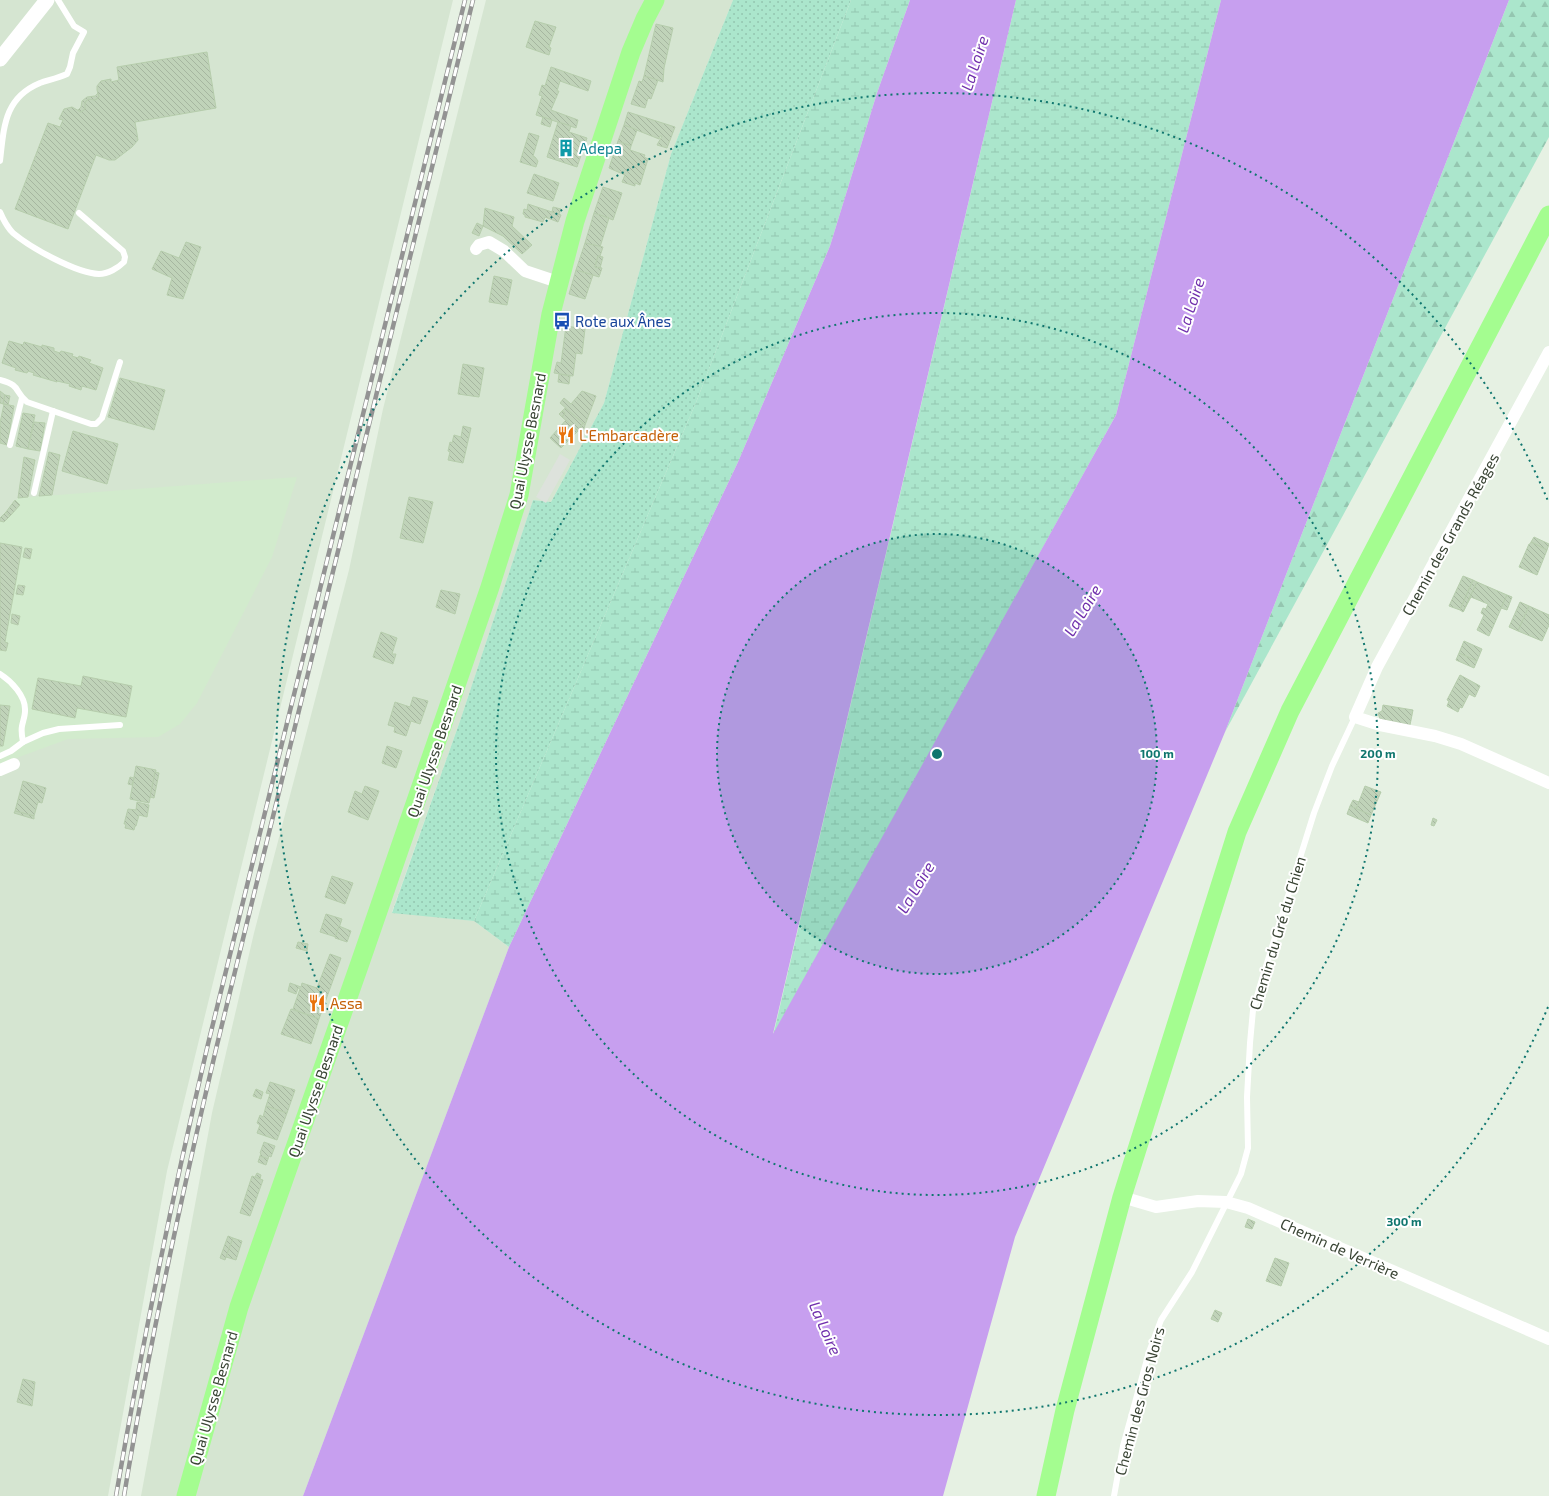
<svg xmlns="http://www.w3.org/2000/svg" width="1549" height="1496" font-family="'Exo 2',sans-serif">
  <defs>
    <pattern id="grass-dots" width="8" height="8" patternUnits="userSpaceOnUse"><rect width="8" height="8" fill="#abe6cc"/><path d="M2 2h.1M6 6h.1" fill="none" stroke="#94c6b0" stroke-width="1.8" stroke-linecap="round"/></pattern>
    <pattern id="forest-firs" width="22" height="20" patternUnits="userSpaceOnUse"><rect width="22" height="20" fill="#abe6cc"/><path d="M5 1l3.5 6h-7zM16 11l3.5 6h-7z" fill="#94c6b0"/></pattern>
    <pattern id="wetland-marsh" width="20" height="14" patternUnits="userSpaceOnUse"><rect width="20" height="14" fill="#abe6cc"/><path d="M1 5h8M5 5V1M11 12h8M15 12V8" fill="none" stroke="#94c6b0"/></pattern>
    <pattern id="building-back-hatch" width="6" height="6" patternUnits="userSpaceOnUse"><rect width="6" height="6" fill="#c0d3b9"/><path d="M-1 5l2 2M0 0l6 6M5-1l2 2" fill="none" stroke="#a6b6a0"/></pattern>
  </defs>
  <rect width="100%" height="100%" fill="#e6f1e3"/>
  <!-- residential -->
  <g fill="#d5e5d1">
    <polygon points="0,0 453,0 167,1171 108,1496 0,1496"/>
    <polygon points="486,0 733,0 671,154 604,403 551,502 533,500 461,718 392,912 474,921 509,947 303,1496 141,1496 212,1113 254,933 349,570 383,409"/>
  </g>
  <!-- education -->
  <polygon fill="#d2ebcd" points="297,477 272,557 197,703 180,724 158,737 68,739 0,764 0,518 18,498"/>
  <!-- grass -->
  <polygon fill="url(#grass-dots)" points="733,0 851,0 697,400 474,921 392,913 461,718 533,500 551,502 604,403 671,154"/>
  <!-- forest -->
  <polygon fill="url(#forest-firs)" points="1509,0 1549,0 1549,137 1225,732"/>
  <!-- wetland -->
  <g fill="url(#wetland-marsh)">
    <polygon points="851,0 910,0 877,93 830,246 738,462 509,947 474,921 697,400"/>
    <polygon points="1016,0 1221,0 1116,415 773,1036"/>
  </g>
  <!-- parking -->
  <polygon fill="#dde2dc" points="560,454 570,460 546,503 536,497"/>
  <!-- water -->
  <polygon fill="#c79fef" points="910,0 1016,0 773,1034 1116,415 1221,0 1509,0 1225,732 1015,1237 943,1496 303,1496 509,947 738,462 830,246 877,93"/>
  <!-- building -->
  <g fill="url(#building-back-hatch)" stroke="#b6cdac">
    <polygon points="535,21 556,27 549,47 551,48 549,55 526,47"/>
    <polygon points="656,24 673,28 664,68 663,82 644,76"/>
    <polygon points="207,52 216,108 135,122 138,140 132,147 115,160 109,160 96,155 68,229 15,209 48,123 60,127 63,120 59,119 64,109 72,107 81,112 85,109 84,104 87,100 91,99 95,100 99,97 97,90 97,86 101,81 111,79 111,82 119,80 117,67"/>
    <polygon points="551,67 591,81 588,91 560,81 557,91 559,91 551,110 578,120 576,128 536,115 542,96 539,95 542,85 545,86"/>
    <polygon points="644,76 658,80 651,99 648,98 645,108 631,104 639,81 642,82"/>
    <polygon points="98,93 99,97 95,100 88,99 85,102 85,109 81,112 78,110 81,107 82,101 87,97 95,96"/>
    <polygon points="628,112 675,127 667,148 657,145 662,136 660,136 659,139 624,125"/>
    <polygon points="543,117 552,120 550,127 541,124"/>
    <polygon points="558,122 571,126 569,132 587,138 577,167 547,157"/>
    <polygon points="624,125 637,130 631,146 618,141"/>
    <polygon points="529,133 539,136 533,156 535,157 538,161 536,167 520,162"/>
    <polygon points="618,141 631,146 630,150 645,155 644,157 648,159 640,185 635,183 635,186 622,182 625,175 609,168"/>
    <polygon points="534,174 559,183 553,201 527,193"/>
    <polygon points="603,187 622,193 613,220 594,213"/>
    <polygon points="528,204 561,215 558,222 545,217 543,222 525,217 525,215 523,214 524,209 527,210"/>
    <polygon points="553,207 561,209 559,214 552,212"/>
    <polygon points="485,208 514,217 512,226 532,245 522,254 503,236 483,226"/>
    <polygon points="594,213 609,218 600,247 585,243"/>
    <polygon points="477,223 483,226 479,236 472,233"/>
    <polygon points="186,242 201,247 183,299 167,295 172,278 152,269 161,251 179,258"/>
    <polygon points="585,243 603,247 600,256 598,256 595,267 602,268 599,277 576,270"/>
    <polygon points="598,256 603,257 600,268 595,267"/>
    <polygon points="576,270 593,275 585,299 569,294"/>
    <polygon points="494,276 512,280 507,305 489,302"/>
    <polygon points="566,326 585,329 582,354 576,353 573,376 554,373 557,362 561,363"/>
    <polygon points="9,341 23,345 24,342 42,347 42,345 54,348 54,351 60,353 61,351 73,354 72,356 78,358 79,356 91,360 89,363 103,368 96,390 82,386 81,390 69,386 70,384 57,381 57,382 33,375 34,373 28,371 27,373 15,370 16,368 2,363"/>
    <polygon points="463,364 484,368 479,397 458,394"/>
    <polygon points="559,374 570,376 569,384 558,382"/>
    <polygon points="120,378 165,390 154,430 108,417"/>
    <polygon points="0,391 5,395 3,404 0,403"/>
    <polygon points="582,391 596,396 585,425 560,403 564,398 571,404"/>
    <polygon points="5,395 10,396 8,405 3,404"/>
    <polygon points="4,404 14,406 7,445 0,443 0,423"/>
    <polygon points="565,408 583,423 578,431 562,417 565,413 562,411"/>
    <polygon points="562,411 565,413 562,417 559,414"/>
    <polygon points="23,413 35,415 28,449 16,446"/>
    <polygon points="566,420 578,431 561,448 550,438"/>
    <polygon points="34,422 45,423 40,451 28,449"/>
    <polygon points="583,423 585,425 583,432 578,431"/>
    <polygon points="463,426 471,428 463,463 448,460 450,452 448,451 450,442 452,443 454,435 461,437"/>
    <polygon points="73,431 118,444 107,484 62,471"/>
    <polygon points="49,452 60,455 52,495 39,496"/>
    <polygon points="24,457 35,460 28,497 18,498"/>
    <polygon points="409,497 433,502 423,543 400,538"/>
    <polygon points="15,500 20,505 10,516 6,512"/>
    <polygon points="6,512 10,516 4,522 0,521 0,518"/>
    <polygon points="1534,537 1549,544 1547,550 1531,542"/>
    <polygon points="1531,542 1547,550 1537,575 1519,567 1529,544 1530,544"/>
    <polygon points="0,543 22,547 5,642 8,643 6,651 0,650"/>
    <polygon points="25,548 32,549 30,559 23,557"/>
    <polygon points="1463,576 1473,580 1460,610 1449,606"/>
    <polygon points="1473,580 1477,582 1463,612 1460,610"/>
    <polygon points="1477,582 1507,595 1489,636 1477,630 1484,615 1481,613 1483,608 1486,609 1488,604 1471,597 1463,612"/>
    <polygon points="18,585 25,586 23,595 16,594"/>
    <polygon points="441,590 460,594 455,614 436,607"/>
    <polygon points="1507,595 1512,597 1507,610 1501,608"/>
    <polygon points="1520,602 1529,606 1518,631 1509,627"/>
    <polygon points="1529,606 1549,615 1549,625 1542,641 1518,631"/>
    <polygon points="12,614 20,616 18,625 11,623"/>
    <polygon points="381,632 397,638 392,654 396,654 393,664 373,657"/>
    <polygon points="1464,641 1482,649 1477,661 1459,653"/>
    <polygon points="1459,653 1477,661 1474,668 1456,660"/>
    <polygon points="1460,675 1480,686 1475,697 1469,694 1462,708 1460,707 1458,712 1447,706 1449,701 1447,700"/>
    <polygon points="83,676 132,686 126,717 77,708 75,718 32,709 38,678 81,686"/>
    <polygon points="413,697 428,701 420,724 411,721 406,736 394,732 395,727 388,725 395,702 410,707"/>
    <polygon points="0,705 10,706 3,746 0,746"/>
    <polygon points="1383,705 1413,710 1410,725 1380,719 1378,713 1382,711"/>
    <polygon points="387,746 402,751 396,768 382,763"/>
    <polygon points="136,766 156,770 149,803 130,799"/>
    <polygon points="155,772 159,773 154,798 150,797"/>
    <polygon points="130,777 134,778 132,785 128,784"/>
    <polygon points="23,781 46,788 42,803 38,802 34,816 15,811"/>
    <polygon points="365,786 379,791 368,820 348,812 355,791 362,794"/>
    <polygon points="1365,786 1381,792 1371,815 1356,809"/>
    <polygon points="1353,800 1359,802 1356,809 1350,806"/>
    <polygon points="137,802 149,805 147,817 139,815 136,826 135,826 134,830 125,828 126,824 124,824 128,809 136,810"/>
    <polygon points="1350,806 1371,815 1368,823 1347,814"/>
    <polygon points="15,811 34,816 34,819 14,813"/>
    <polygon points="1433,818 1437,820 1434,826 1431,825"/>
    <polygon points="332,876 353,883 345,904 325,897"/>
    <polygon points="326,914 342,919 336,937 320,932"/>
    <polygon points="339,926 351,931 347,942 335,938"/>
    <polygon points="298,942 308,944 307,951 296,948"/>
    <polygon points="330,954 341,958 319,1019 293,1009 300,989 298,988 296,994 288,991 290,983 301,987 302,983 317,988"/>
    <polygon points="291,1009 319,1019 311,1044 281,1034"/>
    <polygon points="270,1082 295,1090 287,1113 266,1106 270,1094 266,1093"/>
    <polygon points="256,1089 263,1092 261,1099 253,1096"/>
    <polygon points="266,1106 287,1113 277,1140 257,1133 260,1125 257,1123 260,1115 263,1117"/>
    <polygon points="264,1142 275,1146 271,1157 269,1156 268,1159 260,1156 261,1154 260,1153"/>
    <polygon points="260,1156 268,1159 266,1165 258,1162"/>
    <polygon points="257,1173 261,1175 260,1179 255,1177"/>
    <polygon points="252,1176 263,1180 250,1216 240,1213"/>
    <polygon points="1248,1219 1255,1222 1252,1229 1245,1227"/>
    <polygon points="228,1236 233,1238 225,1260 220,1258"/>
    <polygon points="233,1238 242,1241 236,1260 226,1257"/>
    <polygon points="1275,1258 1289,1263 1281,1286 1266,1281"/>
    <polygon points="1215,1310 1222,1313 1218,1322 1211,1319"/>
    <polygon points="23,1379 35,1382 32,1406 17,1402"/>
  </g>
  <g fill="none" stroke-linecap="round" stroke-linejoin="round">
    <!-- service -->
    <g stroke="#fff" stroke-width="6">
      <path d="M0 161C4 127 4 98 40 83 49 80 58 78 67 74L70 67 73 53 84 32 74 26 58 0"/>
      <path d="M0 212C3 219 7 227 13 233 31 248 76 273 99 274 108 274 118 268 124 262L125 257 123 251 79 213"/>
      <path d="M0 380C22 386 13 390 27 402L91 424H96L102 418 120 362"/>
      <polyline points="10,445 22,398"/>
      <polyline points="34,493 53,411"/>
      <path d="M0 674C11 681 26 696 25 711 25 716 23 721 22 726 21 731 22 737 23 742L11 751 0 756"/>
      <polyline points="23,742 43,733 59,729 120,725"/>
      <polyline points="1114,1496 1123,1446 1149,1352 1161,1320 1192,1272 1241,1174 1248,1148 1247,1097 1250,1043 1253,1010 1262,979 1314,813 1332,766 1355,717"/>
    </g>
    <!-- minor -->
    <g stroke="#fff" stroke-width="12">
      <polyline points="476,249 479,245 489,242 504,251 525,271 558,282"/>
      <polyline points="1549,352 1377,667 1355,717 1380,725 1435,736 1461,744 1549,783"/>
      <polyline points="0,770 14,764"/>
      <polyline points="1122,1197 1156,1207 1198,1201 1226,1202 1248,1208 1549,1339"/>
    </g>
    <!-- tertiary -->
    <polyline stroke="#fff" stroke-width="15" points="0,59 47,0"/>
    <!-- primary -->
    <g stroke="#a4fd90" stroke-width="19">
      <polyline points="186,1496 239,1307 360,963 490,587 519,495 551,314 575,221 631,52 645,19 655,0"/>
      <polyline points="1046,1496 1065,1410 1122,1197 1237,832 1290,711 1549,215"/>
    </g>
    <!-- rail casing -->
    <g stroke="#939393" stroke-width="4.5">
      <g id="rail">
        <path d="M116 1496C142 1344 173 1194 208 1044L465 0"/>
        <path d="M124 1496C149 1344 182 1194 217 1045L473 0"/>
      </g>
    </g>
    <!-- rail -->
    <use href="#rail" stroke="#fff" stroke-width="3" stroke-dasharray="9" stroke-linecap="butt"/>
  </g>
  <!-- distance rings -->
  <circle cx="937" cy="754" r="220" fill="#0f766e" fill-opacity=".12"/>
  <g fill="none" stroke="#0f766e" stroke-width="2" stroke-dasharray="2 4">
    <circle cx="937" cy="754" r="220"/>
    <circle cx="937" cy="754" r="441"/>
    <path d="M1548 1007A661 661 0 1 1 1548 501"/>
  </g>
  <!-- icons -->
  <defs>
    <g id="building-bare" transform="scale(1.38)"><path d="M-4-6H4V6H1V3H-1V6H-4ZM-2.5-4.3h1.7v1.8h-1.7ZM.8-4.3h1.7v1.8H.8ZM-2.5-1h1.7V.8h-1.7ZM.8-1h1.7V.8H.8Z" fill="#0f9aa8" stroke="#fff" stroke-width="2.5" paint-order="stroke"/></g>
    <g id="bus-bare" transform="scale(1.38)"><path d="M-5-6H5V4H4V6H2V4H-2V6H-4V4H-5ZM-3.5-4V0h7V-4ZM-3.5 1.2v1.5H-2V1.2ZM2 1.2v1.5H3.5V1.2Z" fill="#1a4fb4" stroke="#fff" stroke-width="2.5" paint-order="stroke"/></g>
    <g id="restaurant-bare" transform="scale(1.38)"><path d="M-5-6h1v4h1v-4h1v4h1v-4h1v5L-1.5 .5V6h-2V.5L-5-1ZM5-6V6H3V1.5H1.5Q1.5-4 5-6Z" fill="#e8710a" stroke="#fff" stroke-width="2.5" paint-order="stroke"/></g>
  </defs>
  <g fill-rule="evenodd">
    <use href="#building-bare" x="566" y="148"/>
    <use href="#bus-bare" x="562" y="321"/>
    <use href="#restaurant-bare" x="566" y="435"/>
    <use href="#restaurant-bare" x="317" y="1003"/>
  </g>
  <g text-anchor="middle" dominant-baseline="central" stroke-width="4" stroke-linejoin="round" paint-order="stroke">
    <!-- culture labels -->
    <g font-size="15" fill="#0d838f" stroke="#fff" text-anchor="start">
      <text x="579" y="148">Adepa</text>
    </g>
    <!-- transit labels -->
    <g font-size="15" fill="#164399" stroke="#fff" text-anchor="start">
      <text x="575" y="321">Rote aux Ânes</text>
    </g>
    <!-- food labels -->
    <g font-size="15" fill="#c56008" stroke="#fff" text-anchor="start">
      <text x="579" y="435">L'Embarcadère</text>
      <text x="330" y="1003">Assa</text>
    </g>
    <!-- street labels -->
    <g font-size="15" fill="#384333" stroke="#fff">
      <text transform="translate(527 441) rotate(-79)">Quai Ulysse Besnard</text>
      <text transform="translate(1450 534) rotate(-61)">Chemin des Grands Réages</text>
      <text transform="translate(434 751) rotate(-71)">Quai Ulysse Besnard</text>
      <text transform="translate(1277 933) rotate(-73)">Chemin du Gré du Chien</text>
      <text transform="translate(315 1091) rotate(-71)">Quai Ulysse Besnard</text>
      <text transform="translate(1340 1248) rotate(24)">Chemin de Verrière</text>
      <text transform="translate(213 1398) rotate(-74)">Quai Ulysse Besnard</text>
      <text transform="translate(1139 1401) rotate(-75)">Chemin des Gros Noirs</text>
    </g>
    <!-- water labels -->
    <g font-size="16" font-style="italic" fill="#702fac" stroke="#fff">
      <text transform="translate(974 63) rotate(-72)">La Loire</text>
      <text transform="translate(1190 305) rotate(-72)">La Loire</text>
      <text transform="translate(1082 610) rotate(-59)">La Loire</text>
      <text transform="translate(915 887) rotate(-59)">La Loire</text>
      <text transform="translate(826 1328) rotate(66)">La Loire</text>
    </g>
  </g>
  <circle cx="937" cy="754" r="6" fill="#0f766e" stroke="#fff" stroke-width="2"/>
  <g font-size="12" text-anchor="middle" font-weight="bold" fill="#0f766e" stroke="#fff" stroke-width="4" stroke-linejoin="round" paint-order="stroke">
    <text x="1157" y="758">100 m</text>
    <text x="1378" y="758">200 m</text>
    <text x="1404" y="1226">300 m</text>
  </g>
</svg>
